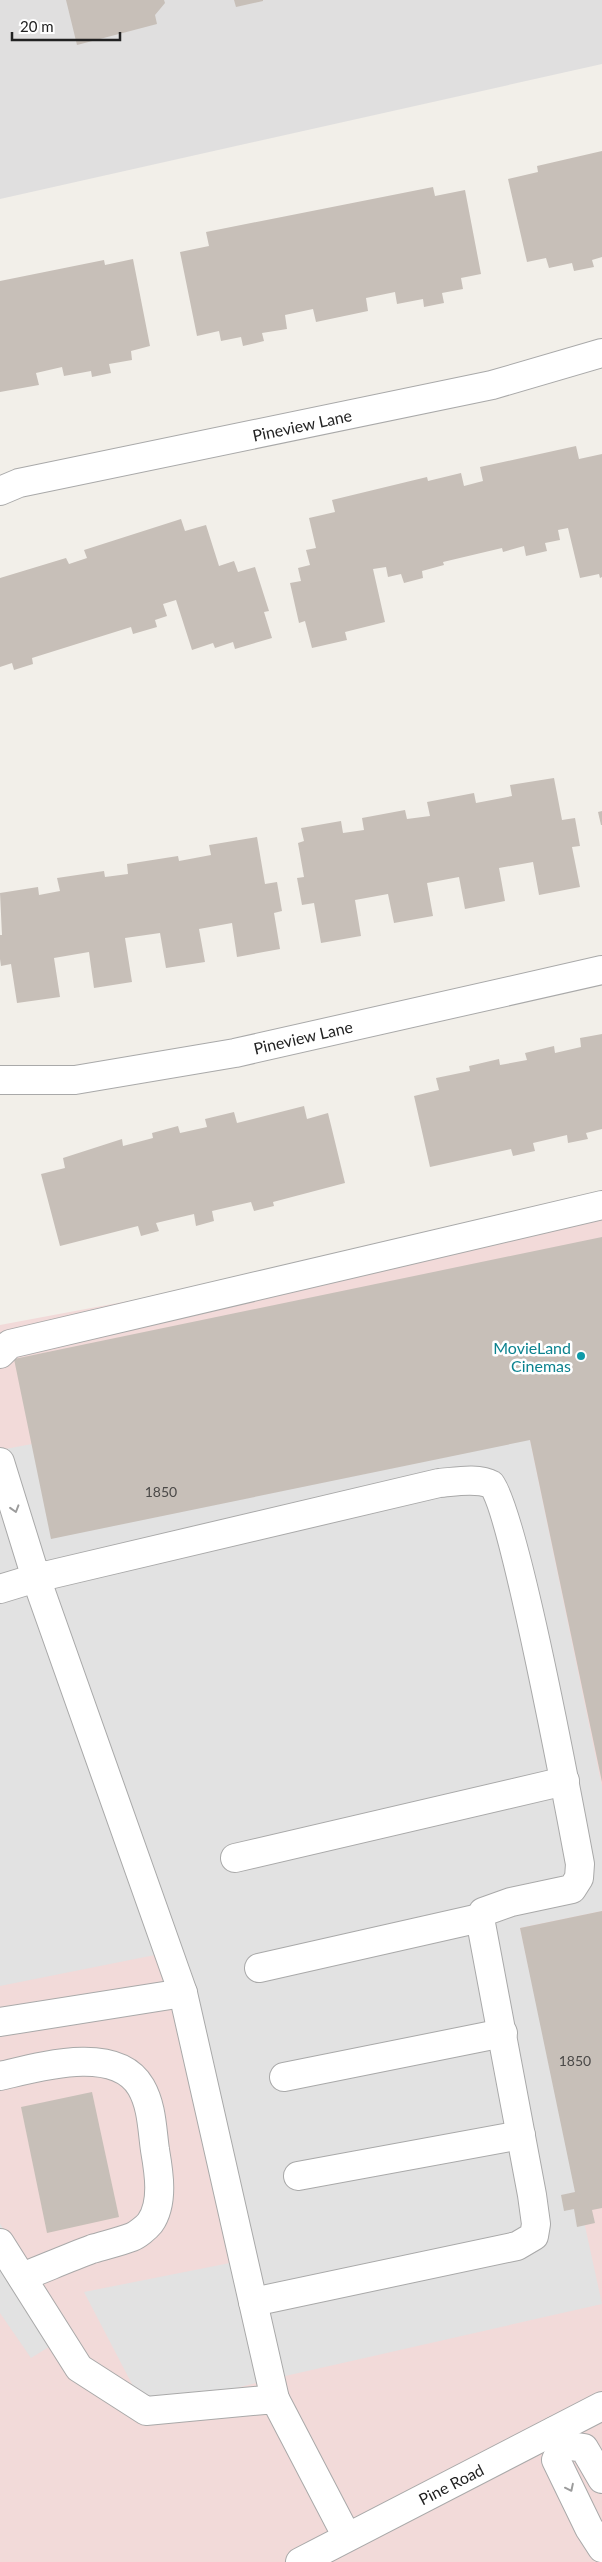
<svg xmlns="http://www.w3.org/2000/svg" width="602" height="2562" font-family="Lato,sans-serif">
  <rect width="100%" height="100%" fill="#f2efe9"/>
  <!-- residential -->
  <polygon fill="#e0dfdf" points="0,0 602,0 602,64 0,199"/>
  <!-- commercial -->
  <polygon fill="#f2dad9" points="602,1213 602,2562 0,2562 0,1325"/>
  <!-- parking -->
  <g fill="#e2e2e2">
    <polygon points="530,1440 602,1787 602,1911 520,1928 602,2304 272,2379 146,2411 84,2292 240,2261 160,1954 0,1986 0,1450 32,1444"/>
    <polygon points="0,2224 73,2332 31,2358 0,2313"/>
  </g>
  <!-- building -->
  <g fill="#c7bfb8">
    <polygon points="66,0 164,0 165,3 155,15 157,24 77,45"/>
    <polygon points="234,0 263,0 263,1 236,7"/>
    <polygon points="602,151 602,257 592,260 594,267 574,271 572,263 549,268 546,258 527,262 508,179 538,172 537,166"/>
    <polygon points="433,187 435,196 465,190 481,274 461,278 463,289 442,293 444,303 424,307 423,299 397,304 395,292 366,298 368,311 316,322 313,309 285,315 287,329 262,333 264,341 243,346 241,337 221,341 219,331 197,336 180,252 209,246 206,232"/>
    <polygon points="133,259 150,346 131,351 132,360 109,364 111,373 92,377 91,371 64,376 62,367 36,373 39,385 0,392 0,281 104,260 105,265"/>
    <polygon points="576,446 579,459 602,454 602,577 600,578 599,574 580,578 568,528 558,530 560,540 545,543 547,551 526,556 524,546 503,552 502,548 443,562 444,565 422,571 423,578 404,583 401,574 388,577 386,567 373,569 385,622 345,632 347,640 312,648 305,621 299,623 290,583 301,581 298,568 310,565 306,550 316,548 309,518 335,512 332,500 427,477 428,481 461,473 464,486 483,481 480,467"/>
    <polygon points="181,519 185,531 206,525 219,566 234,561 238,572 255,567 269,611 264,612 272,638 235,649 233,642 215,648 213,643 192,650 176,600 163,604 167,616 155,620 157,627 133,634 131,627 32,658 33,664 14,670 12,663 0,667 0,578 66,558 69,564 87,558 84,550"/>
    <polygon points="554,778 562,820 575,818 580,846 572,847 580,887 539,895 533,862 499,868 505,901 465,909 459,877 427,883 433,916 394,923 388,894 355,900 361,936 321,943 314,903 302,905 297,878 304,877 298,843 304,841 301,828 341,821 343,833 364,830 362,818 405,810 407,819 430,816 427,802 474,793 476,803 512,796 510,785"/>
    <polygon points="602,811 602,825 601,825 598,812"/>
    <polygon points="257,837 265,884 277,882 282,911 274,913 280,949 237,957 232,923 199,929 205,962 166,968 160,933 125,938 132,982 94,988 89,952 54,958 60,997 17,1003 11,964 1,966 0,959 0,935 2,935 0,893 38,887 39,895 60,891 57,878 104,871 105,877 128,874 127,864 178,856 179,861 211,855 209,845"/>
    <polygon points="602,1034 602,1129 586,1133 588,1139 568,1143 567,1135 533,1143 535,1151 513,1156 511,1149 430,1167 414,1096 439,1090 436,1078 470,1071 469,1066 499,1059 500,1065 527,1060 525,1053 554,1046 555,1053 581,1047 580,1038"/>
    <polygon points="304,1106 307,1119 328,1113 345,1183 273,1202 274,1206 254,1211 251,1202 212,1211 214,1221 196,1226 194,1214 156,1223 159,1231 141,1236 138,1226 60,1246 41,1174 65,1168 63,1158 122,1139 123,1146 153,1138 152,1133 178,1126 180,1133 207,1127 205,1119 234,1112 237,1123"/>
    <polygon points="602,1237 602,1782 530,1440 51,1539 14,1359"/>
    <polygon points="602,1911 602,2208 592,2210 595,2223 577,2227 574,2209 564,2211 561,2195 575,2192 520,1928"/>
    <polygon points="92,2092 119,2217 47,2233 21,2107"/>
  </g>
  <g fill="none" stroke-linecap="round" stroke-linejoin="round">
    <!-- minor casing -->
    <g stroke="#a9a9a9" stroke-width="30">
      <g id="minor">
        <polyline points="0,491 19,483 492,385 602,353"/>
        <polyline points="0,1080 75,1080 235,1053 602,970"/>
        <polyline points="0,1354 10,1344 602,1205"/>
        <path d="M0 1462 36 1578 439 1483C454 1482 478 1477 492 1485 511 1495 572 1821 580 1864L579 1878 572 1889 511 1902 483 1912 480 1918 532 2195 536 2224 534 2236 517 2246 253 2302"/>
        <polyline points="0,1589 36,1578 183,1993 275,2399"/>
        <polyline points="235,1858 565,1781"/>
        <polyline points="259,1968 480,1918"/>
        <polyline points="0,2022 183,1993"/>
        <path d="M0 2076C39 2067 116 2044 141 2087 152 2106 152 2129 155 2150 159 2173 164 2203 150 2223 146 2228 137 2235 132 2237 119 2242 105 2245 92 2249 68 2258 45 2268 22 2277"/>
        <polyline points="284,2077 503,2033"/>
        <polyline points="298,2176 521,2135"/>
        <polyline points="0,2243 79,2368 146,2411 275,2399 347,2537"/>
        <polyline points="554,2431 563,2445 584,2448 602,2479"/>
        <polyline points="563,2445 556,2460 589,2528 602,2548"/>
        <polyline points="300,2562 602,2406"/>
      </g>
    </g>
    <!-- minor -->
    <use href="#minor" stroke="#fff" stroke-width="28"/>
  </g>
  <!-- one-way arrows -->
  <defs><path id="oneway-chevron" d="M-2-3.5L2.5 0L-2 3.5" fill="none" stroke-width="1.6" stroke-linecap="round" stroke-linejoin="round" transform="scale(1.25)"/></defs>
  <g stroke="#9c9c9c">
    <use href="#oneway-chevron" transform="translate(15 1509) rotate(73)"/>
    <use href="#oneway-chevron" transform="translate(570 2488) rotate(64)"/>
  </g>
  <!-- markers -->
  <circle fill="#0f9aa8" stroke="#fff" stroke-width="2" cx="581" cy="1356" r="5"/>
  <g text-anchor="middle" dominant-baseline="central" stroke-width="5" stroke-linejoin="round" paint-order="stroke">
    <!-- number labels -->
    <g font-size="14" fill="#4b4948">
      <text x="161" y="1491">1850</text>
      <text x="575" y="2060">1850</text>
    </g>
    <!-- street labels -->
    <g font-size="16" fill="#222" stroke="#fff">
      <text transform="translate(302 425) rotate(-12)">Pineview Lane</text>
      <text transform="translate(303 1037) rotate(-13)">Pineview Lane</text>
      <text transform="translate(451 2484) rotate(-27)">Pine Road</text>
    </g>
    <!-- culture labels -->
    <g font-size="16" fill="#0d838f" stroke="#fff" text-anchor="end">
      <text x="571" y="1347">MovieLand<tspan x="571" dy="18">Cinemas</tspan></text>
    </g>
  </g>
  <!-- scale -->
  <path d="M12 32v8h108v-8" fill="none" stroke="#222222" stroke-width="2.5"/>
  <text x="20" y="32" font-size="15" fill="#222222" stroke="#ffffff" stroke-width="4" paint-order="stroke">20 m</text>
</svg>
